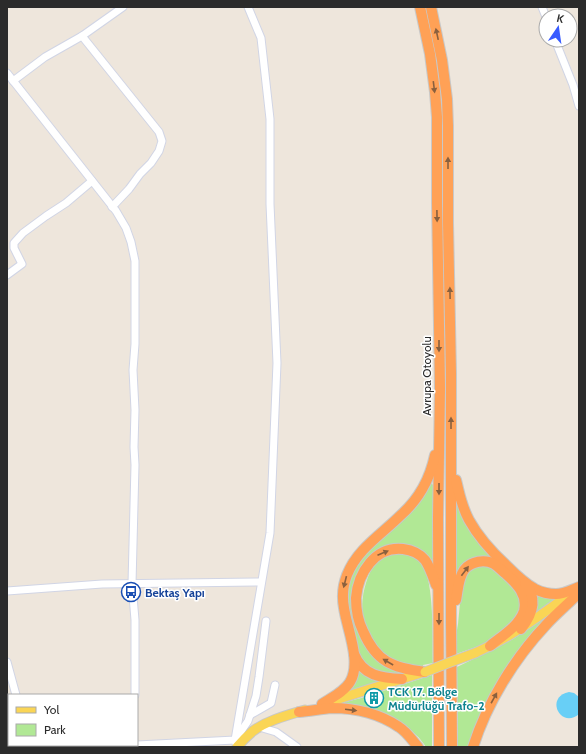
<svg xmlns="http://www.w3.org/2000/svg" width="586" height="754" font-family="Cabin,sans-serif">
  <rect width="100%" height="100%" fill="#eee6dc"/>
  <!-- green -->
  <g fill="#b1e895">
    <polygon points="429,483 434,485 434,569 392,545 381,548 364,565 358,629 400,671 400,674 395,675 369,669 359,657 346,605 351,571"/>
    <polygon points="455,499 497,560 482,558 455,583"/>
    <path d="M402 553C407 554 413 555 417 558 436 570 432 642 433 663L423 665V667C417 666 401 665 396 663 392 661 389 657 386 655 361 636 357 606 368 577 371 570 376 559 384 555 389 553 397 554 402 553Z"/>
    <polygon points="487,564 497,571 519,594 520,610 515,620 489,641 479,646 456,654 456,636 458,624 462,582 470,569"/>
    <polygon points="539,594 558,598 533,615 535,596"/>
    <path d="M551 612 540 628 469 747H458L457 667C476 658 494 649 513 639 526 631 539 622 551 612Z"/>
    <polygon points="357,668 382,680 346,692"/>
    <path d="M432 675V747H426C423 743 420 738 416 735 404 721 383 710 365 707 354 706 344 706 334 705L369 696 371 703 379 701 377 693Z"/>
  </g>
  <!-- water -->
  <path fill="#68cff6" d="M569 692 574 693 579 697V714C561 730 544 697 569 692Z"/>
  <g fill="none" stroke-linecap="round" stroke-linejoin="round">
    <!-- minor casing -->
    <g stroke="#d1d5e5" stroke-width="9">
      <g id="minor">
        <polyline points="542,7 546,17"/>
        <polyline points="82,36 159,132 162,141 159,151 151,163 140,174 129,189 112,207"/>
        <polyline points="555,40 573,85 579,106"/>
        <polyline points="7,73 116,211 126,228 131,242 135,261 135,344 133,370 135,410 134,447 135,465 132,584 135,620 135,695"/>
        <polyline points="13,81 45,57 82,36 123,7"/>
        <polyline points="7,275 22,264 14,248 14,243 23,233 46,216 66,203 92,181"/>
        <polyline points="7,591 102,584 261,582"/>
        <polyline points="7,662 16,695"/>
        <polyline points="250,715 271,703 275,685"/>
        <polyline points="259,727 276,732 297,747"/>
        <polyline points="28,745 29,747"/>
        <polyline points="137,745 235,740 248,721 256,696 259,677 266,621"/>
        <polyline points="120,747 133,745"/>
        <polyline points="237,747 235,740 270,533 277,363 270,204 270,119 261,38 248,7"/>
      </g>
    </g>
    <!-- major casing -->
    <g stroke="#c8c8c8" stroke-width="11">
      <g id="major">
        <path d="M475 653C511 637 543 614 575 590"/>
        <polyline points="329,702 424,672"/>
        <path d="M237 747C242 741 247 736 253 731 268 720 288 715 305 710"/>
      </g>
    </g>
    <!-- highway casing -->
    <g stroke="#c8c8c8" stroke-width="12">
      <g id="highway">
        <polyline points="420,7 430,54 435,92 437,117 437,203 440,388 438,518 439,747"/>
        <polyline points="431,7 442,60 447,99 448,126 448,223 451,373 451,621 452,747"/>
        <path d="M456 480C460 496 461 505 469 520 479 538 492 552 506 565 515 574 524 583 535 589 541 592 549 594 556 594 564 594 571 590 579 587"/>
        <path d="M456 600C458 590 458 579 464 570 471 561 485 559 494 564 499 567 502 571 506 574 517 584 528 595 524 611 519 626 502 636 490 646"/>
        <path d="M521 629C533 614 538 599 525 583"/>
        <path d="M354 654C363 676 381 678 402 679"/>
        <path d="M425 672C393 668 376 662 363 631 358 621 356 610 356 598 358 573 375 546 403 549 411 550 420 554 425 560 430 567 433 577 436 585"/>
        <path d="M322 704C331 698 344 692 350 682 362 662 347 629 344 608 342 597 343 585 347 575 357 549 382 534 401 515 419 499 430 479 435 455"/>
        <path d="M299 712C310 711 321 709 332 708 355 708 380 714 399 727 407 732 412 740 418 747"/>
        <path d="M473 747C487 703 514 659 546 625 556 614 568 604 579 593"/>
      </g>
    </g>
    <!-- minor -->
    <use href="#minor" stroke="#fff" stroke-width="7"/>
    <!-- major -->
    <use href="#major" stroke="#fad555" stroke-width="9"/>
    <!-- highway -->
    <use href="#highway" stroke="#ffa156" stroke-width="10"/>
    <!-- major-bridge casing -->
    <g stroke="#c8c8c8" stroke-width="11" stroke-linecap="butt">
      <polyline id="major-bridge" points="425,672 448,663 475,653"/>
    </g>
    <!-- major-bridge -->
    <use href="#major-bridge" stroke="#fad555" stroke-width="9"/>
  </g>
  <!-- one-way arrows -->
  <defs><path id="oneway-solid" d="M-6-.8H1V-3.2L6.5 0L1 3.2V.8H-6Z"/></defs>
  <g fill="#8a603e">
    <use href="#oneway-solid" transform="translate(437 34) rotate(-102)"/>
    <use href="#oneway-solid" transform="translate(434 87) rotate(83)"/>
    <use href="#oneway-solid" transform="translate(448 163) rotate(-90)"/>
    <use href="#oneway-solid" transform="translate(437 216) rotate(89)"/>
    <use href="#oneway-solid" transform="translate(450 293) rotate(-91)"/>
    <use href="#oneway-solid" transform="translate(439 346) rotate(90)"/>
    <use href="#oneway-solid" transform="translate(451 423) rotate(-90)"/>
    <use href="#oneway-solid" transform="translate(439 489) rotate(90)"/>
    <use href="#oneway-solid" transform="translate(383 553) rotate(-23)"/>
    <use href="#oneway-solid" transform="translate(465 571) rotate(-53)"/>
    <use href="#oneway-solid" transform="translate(345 582) rotate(104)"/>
    <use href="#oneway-solid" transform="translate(439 619) rotate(90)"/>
    <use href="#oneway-solid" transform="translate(388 662) rotate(-150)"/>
    <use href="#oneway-solid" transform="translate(494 698) rotate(-61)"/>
    <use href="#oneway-solid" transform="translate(351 710) rotate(7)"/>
  </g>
  <!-- icons -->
  <defs>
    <g id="bus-ring" transform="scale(1)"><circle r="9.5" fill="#fff" stroke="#1a4fb4" stroke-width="1.5"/><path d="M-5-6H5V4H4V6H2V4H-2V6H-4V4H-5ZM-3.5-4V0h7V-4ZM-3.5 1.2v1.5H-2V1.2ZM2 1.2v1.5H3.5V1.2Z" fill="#1a4fb4"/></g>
    <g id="building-ring" transform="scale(1)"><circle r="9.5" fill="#fff" stroke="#0f9aa8" stroke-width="1.5"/><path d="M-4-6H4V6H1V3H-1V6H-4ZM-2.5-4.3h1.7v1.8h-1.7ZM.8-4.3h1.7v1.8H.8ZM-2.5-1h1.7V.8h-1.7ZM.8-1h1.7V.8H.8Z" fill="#0f9aa8"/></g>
  </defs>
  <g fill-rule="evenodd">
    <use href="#bus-ring" x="131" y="592"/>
    <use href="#building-ring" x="374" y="698"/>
  </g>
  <g text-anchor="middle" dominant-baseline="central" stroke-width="3" stroke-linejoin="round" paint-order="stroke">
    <!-- street labels -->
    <g font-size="12" fill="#2b2b2b" stroke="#fff">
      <text transform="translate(426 376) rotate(-90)">Avrupa Otoyolu</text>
    </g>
    <!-- transit labels -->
    <g font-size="12" font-weight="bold" fill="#164399" stroke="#fff" text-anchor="start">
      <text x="145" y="592">Bektaş Yapı</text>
    </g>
    <!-- culture labels -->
    <g font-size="12" font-weight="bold" fill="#0d838f" stroke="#fff" text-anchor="start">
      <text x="388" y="691">TCK 17. Bölge<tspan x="388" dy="14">Müdürlüğü Trafo-2</tspan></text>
    </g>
  </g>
  <!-- border -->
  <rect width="586" height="754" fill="none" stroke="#2b2b2b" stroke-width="16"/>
  <!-- legend -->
  <rect x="8" y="694" width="130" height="52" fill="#ffffff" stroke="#aaaaaa"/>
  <rect x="16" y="707" width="20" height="6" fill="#fad555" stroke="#aaaaaa"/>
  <text x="44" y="714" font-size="12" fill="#2b2b2b">Yol</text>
  <rect x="16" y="724" width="20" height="12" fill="#b1e895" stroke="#aaaaaa"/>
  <text x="44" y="734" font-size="12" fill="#2b2b2b">Park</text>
  <!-- north arrow -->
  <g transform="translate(558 28) rotate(13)"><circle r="19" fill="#ffffff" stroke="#aaaaaa"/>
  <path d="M0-3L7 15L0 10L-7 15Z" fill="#385bff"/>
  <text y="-6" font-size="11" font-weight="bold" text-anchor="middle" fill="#2b2b2b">K</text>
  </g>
</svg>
